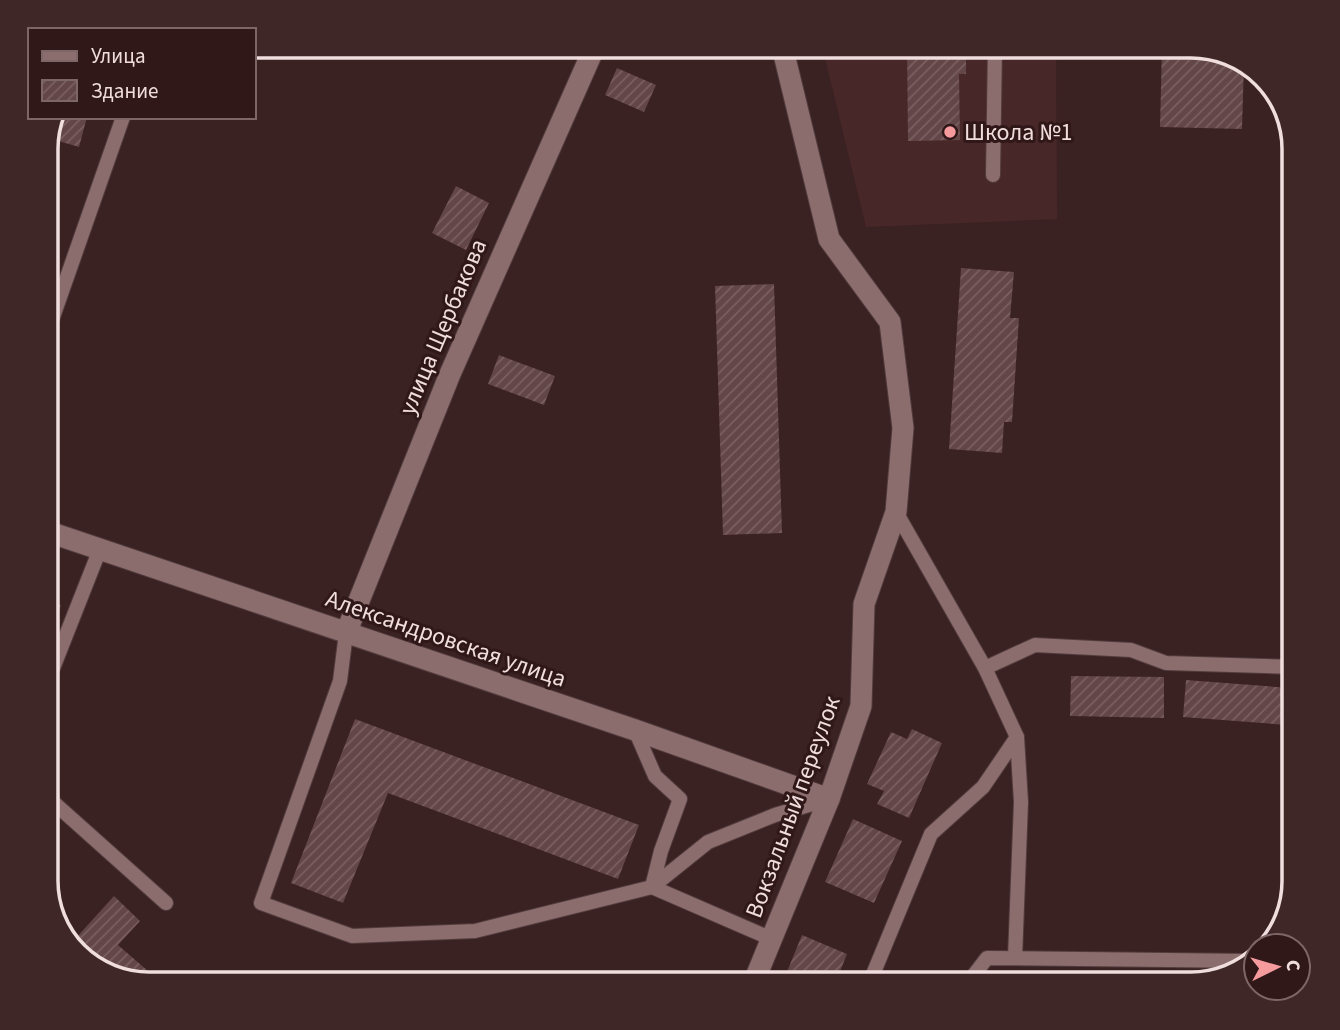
<svg xmlns="http://www.w3.org/2000/svg" width="1340" height="1030" font-family="'Source Sans 3',sans-serif">
  <defs>
    <pattern id="building-hatch" width="6" height="6" patternUnits="userSpaceOnUse" patternTransform="scale(1.75)"><rect width="6" height="6" fill="#634647"/><path d="M-1 1l2-2M0 6l6-6M5 7l2-2" fill="none" stroke="#7a6061"/></pattern>
  </defs>
  <rect width="100%" height="100%" fill="#3a2122"/>
  <!-- built -->
  <polygon fill="#482728" points="822,46 1056,46 1057,219 866,227"/>
  <!-- building -->
  <g fill="url(#building-hatch)">
    <polygon points="907,46 966,46 966,74 959,74 960,140 908,141"/>
    <polygon points="1162,46 1191,46 1244,63 1242,129 1160,127"/>
    <polygon points="617,68 656,85 644,112 605,95"/>
    <polygon points="58,117 87,117 79,147 48,138"/>
    <polygon points="456,186 489,203 466,250 432,233"/>
    <polygon points="961,268 1014,272 1010,318 1019,318 1012,422 1004,422 1002,453 949,449"/>
    <polygon points="774,284 782,533 723,535 715,286"/>
    <polygon points="499,355 555,376 544,405 488,384"/>
    <polygon points="46,599 61,605 46,651"/>
    <polygon points="1071,676 1164,677 1164,718 1070,716"/>
    <polygon points="1186,680 1290,688 1287,725 1183,717"/>
    <polygon points="355,719 639,825 618,879 388,793 343,903 291,883"/>
    <polygon points="912,729 942,743 909,818 877,804 884,791 867,784 891,732 907,739"/>
    <polygon points="853,819 902,841 874,903 825,882"/>
    <polygon points="114,896 140,921 118,945 163,984 149,984 84,961 91,954 75,939"/>
    <polygon points="802,935 847,954 835,984 782,984"/>
  </g>
  <g fill="none" stroke-linecap="round" stroke-linejoin="round">
    <!-- service casing -->
    <g stroke="#523c3d" stroke-width="16">
      <g id="service">
        <polyline points="993,175 995,46"/>
        <polyline points="46,337 123,117"/>
        <polyline points="896,512 985,668 1017,737 1021,802 1015,958"/>
        <polyline points="346,633 340,681 261,903 352,936 475,931 652,887 708,842 775,815 829,799"/>
        <polyline points="985,668 1035,645 1131,650 1166,663 1294,667"/>
        <polyline points="46,686 100,549"/>
        <polyline points="635,730 655,776 680,799 661,851 652,887 772,939"/>
        <polyline points="46,762 53,802 166,903"/>
        <polyline points="869,984 931,834 983,787 1017,737"/>
        <polyline points="967,984 987,958 1252,961"/>
      </g>
    </g>
    <!-- minor casing -->
    <g stroke="#523c3d" stroke-width="23">
      <g id="minor">
        <polyline points="46,531 635,730 829,799"/>
        <polyline points="346,633 450,374 595,46"/>
        <polyline points="753,984 829,799 861,706 864,604 896,512 903,428 890,322 829,239 782,46"/>
      </g>
    </g>
    <!-- service -->
    <use href="#service" stroke="#8c6d6d" stroke-width="14"/>
    <!-- minor -->
    <use href="#minor" stroke="#8c6d6d" stroke-width="21"/>
  </g>
  <!-- markers -->
  <circle fill="#f59b9e" stroke="#301718" stroke-width="2.5" cx="950" cy="132" r="7"/>
  <g text-anchor="middle" dominant-baseline="central" stroke-width="6" stroke-linejoin="round" paint-order="stroke">
    <!-- poi labels -->
    <g font-size="24" fill="#f0dddd" stroke="#301718" text-anchor="start">
      <text x="964" y="132">Школа №1</text>
    </g>
    <!-- street labels -->
    <g font-size="24" fill="#f0dddd" stroke="#301718">
      <text transform="translate(443 327) rotate(-67)">улица Щербакова</text>
      <text transform="translate(446 639) rotate(19)">Александровская улица</text>
      <text transform="translate(793 807) rotate(-70)">Вокзальный переулок</text>
    </g>
  </g>
  <!-- crop -->
  <path d="M0 0H1340V1030H0ZM149 58H1191A91 91 0 0 1 1282 149V881A91 91 0 0 1 1191 972H149A91 91 0 0 1 58 881V149A91 91 0 0 1 149 58Z" fill="#3f2728" fill-rule="evenodd"/>
  <path fill="none" stroke="#f0dddd" stroke-width="3.5" d="M149 58H1191A91 91 0 0 1 1282 149V881A91 91 0 0 1 1191 972H149A91 91 0 0 1 58 881V149A91 91 0 0 1 149 58Z"/>
  <!-- legend -->
  <rect x="28" y="28" width="228" height="91" fill="#301718" stroke="#7d6667" stroke-width="2"/>
  <rect x="42" y="51" width="35" height="10" fill="#8c6d6d" stroke="#7d6667" stroke-width="2"/>
  <text x="91" y="63" font-size="21" fill="#f0dddd">Улица</text>
  <rect x="42" y="80" width="35" height="21" fill="url(#building-hatch)" stroke="#7d6667" stroke-width="2"/>
  <text x="91" y="98" font-size="21" fill="#f0dddd">Здание</text>
  <!-- north arrow -->
  <g transform="translate(1277 967) rotate(85)"><circle r="33" fill="#301718" stroke="#7d6667" stroke-width="2"/>
  <path d="M0-5L12 26L0 18L-12 26Z" fill="#f59b9e"/>
  <text y="-10" font-size="19" font-weight="bold" text-anchor="middle" fill="#f0dddd">С</text>
  </g>
</svg>
